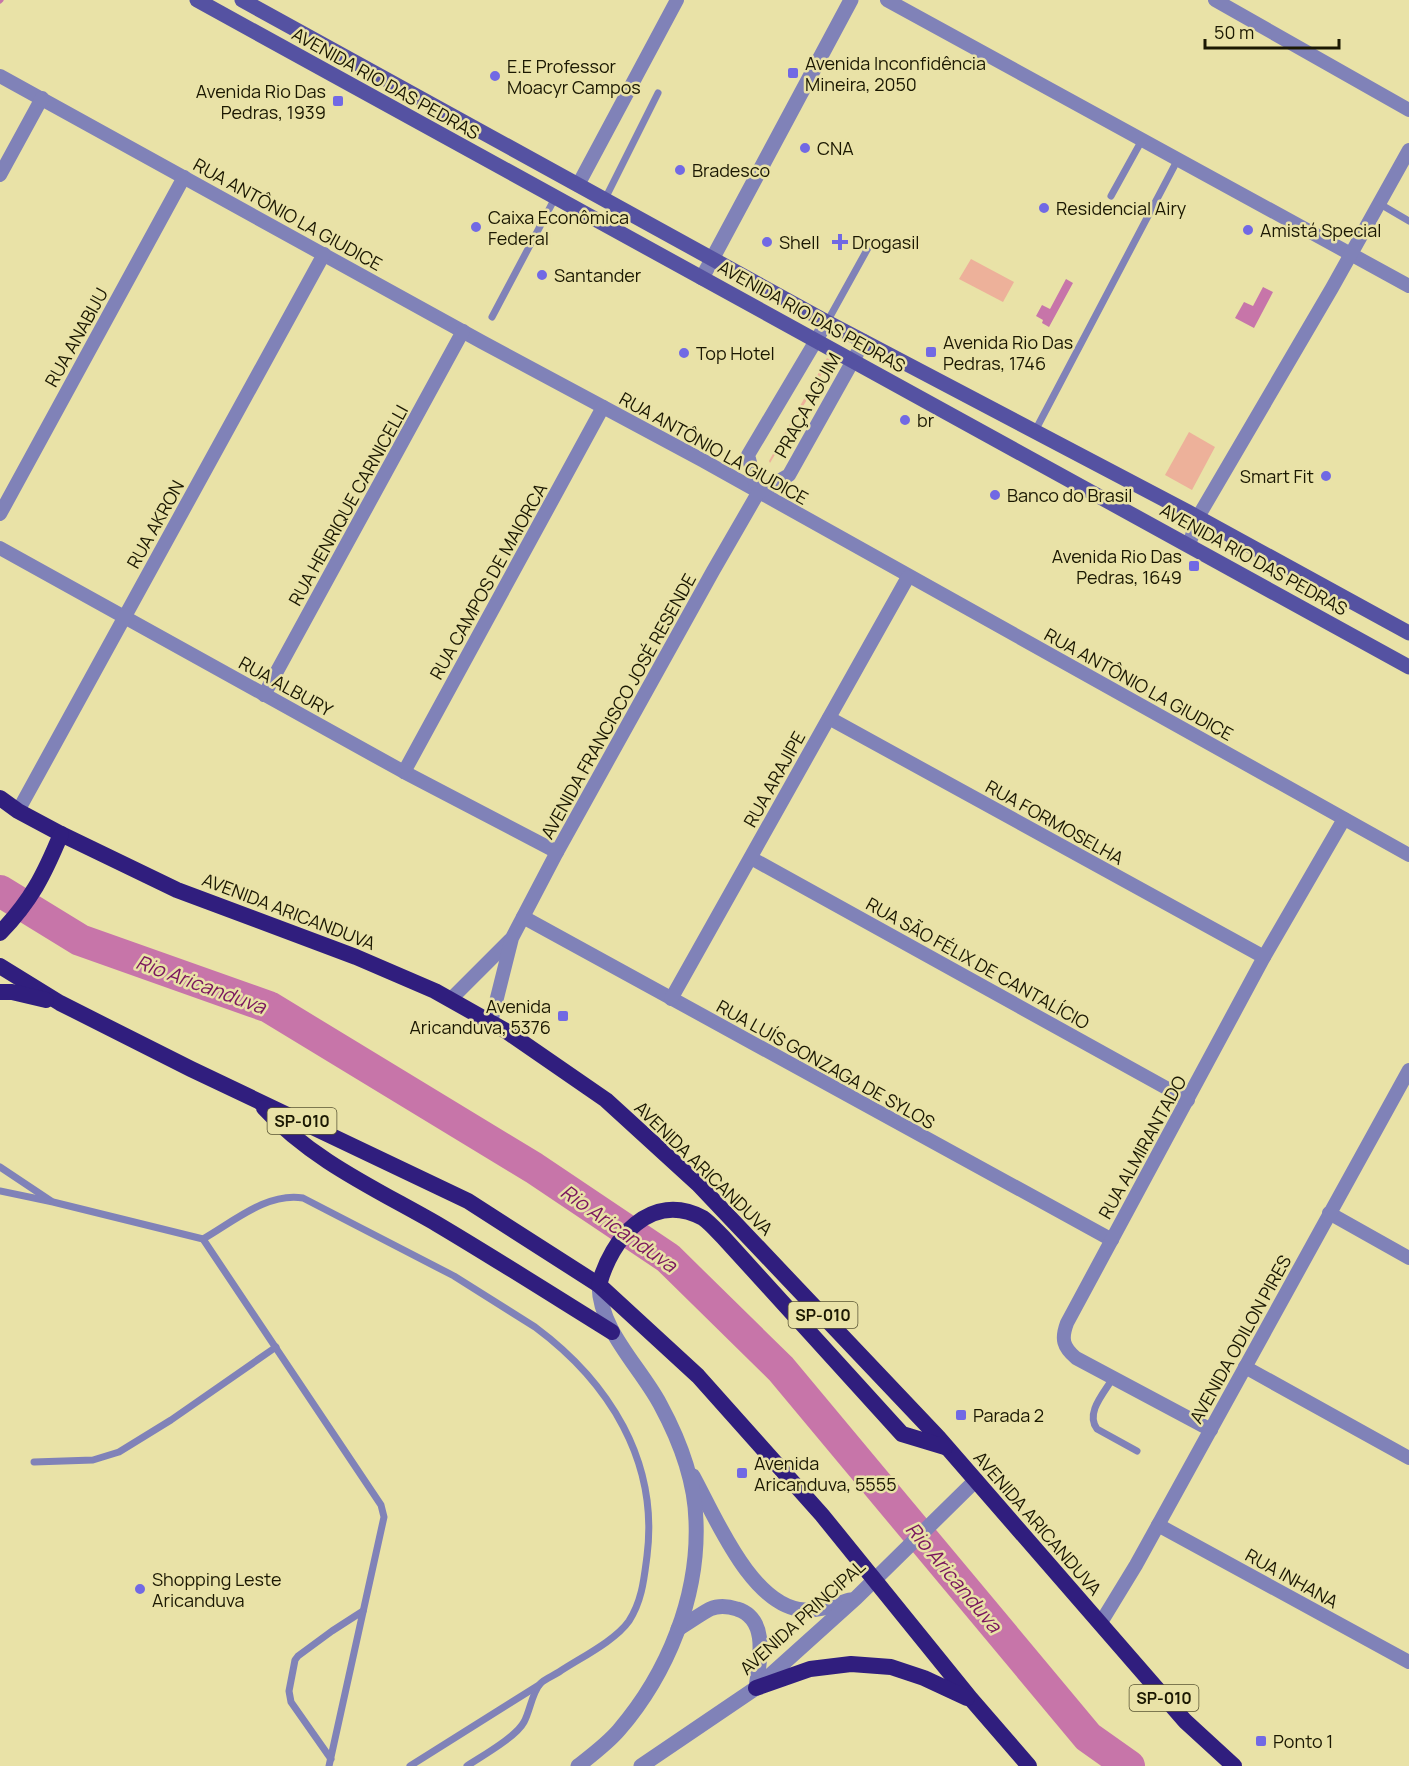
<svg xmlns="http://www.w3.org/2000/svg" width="1409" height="1766" font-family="Manrope,sans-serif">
  <rect width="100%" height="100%" fill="#e9e2a7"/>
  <!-- green -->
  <g fill="#edb19a">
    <polygon points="971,259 1014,282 1003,302 959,279"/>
    <polygon points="827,358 830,360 770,463 769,461"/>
    <polygon points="1189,432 1215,447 1192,490 1165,475"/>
  </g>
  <!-- water -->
  <g fill="#c775a9">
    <polygon points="1066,279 1073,283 1049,327 1042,323 1043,320 1036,316 1042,305 1050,309"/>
    <polygon points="1263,287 1273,292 1254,328 1235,318 1244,302 1253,306"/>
  </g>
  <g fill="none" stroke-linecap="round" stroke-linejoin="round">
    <!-- stream -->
    <polyline stroke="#c775a9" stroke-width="5" points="0,1 1,0"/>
    <!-- river -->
    <polyline stroke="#c775a9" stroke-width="32" points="0,891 80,940 269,1007 534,1168 668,1258 781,1369 1088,1737 1129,1766"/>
    <!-- service -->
    <g stroke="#8082b8" stroke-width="7">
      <polyline points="1111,196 1142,140"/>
      <polyline points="605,199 658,93"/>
      <polyline points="1380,204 1409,221"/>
      <polyline points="492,317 555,198"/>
      <polyline points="827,322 868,248"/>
      <polyline points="1035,431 1178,159"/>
      <polyline points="0,1167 51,1201"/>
      <polyline points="0,1191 53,1202 203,1239 381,1505 384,1517 329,1766"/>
      <path d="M203 1239C233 1222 267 1192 303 1198L454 1276 535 1327C609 1382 659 1461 647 1556 644 1579 642 1601 629 1621 615 1641 580 1658 559 1672 553 1676 544 1679 540 1684 532 1693 530 1711 524 1722 516 1737 482 1756 467 1766"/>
      <path d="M1113 1378C1104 1393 1085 1413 1097 1429L1137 1451"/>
      <polyline points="34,1462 93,1460 119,1452 171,1420 276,1347"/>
      <polyline points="331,1759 291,1702 289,1691 295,1660 298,1656 332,1631 363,1611"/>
      <polyline points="410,1766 539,1685"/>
    </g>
    <!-- minor -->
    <g stroke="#8082b8" stroke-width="14">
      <polyline points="887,0 1409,286"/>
      <polyline points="1215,0 1409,110"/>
      <polyline points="0,76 482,342 702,460 1409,855"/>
      <polyline points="0,175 42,98"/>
      <polyline points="578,185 677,0"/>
      <polyline points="758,493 748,455 827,322"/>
      <polyline points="0,514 184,177"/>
      <polyline points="1189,545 1198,517 1332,288 1409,150"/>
      <polyline points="0,548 404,772 557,852"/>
      <polyline points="264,695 463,331"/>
      <polyline points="829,718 1264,957"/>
      <polyline points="404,772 603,407"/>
      <polyline points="18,811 324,254"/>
      <polyline points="751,858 1188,1100"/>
      <polyline points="523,917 1112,1240"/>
      <polyline points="671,999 908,577"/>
      <polyline points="450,1000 510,940"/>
      <polyline points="491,1022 512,938 557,852 713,571 758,493 789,475 864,341"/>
      <polyline points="1329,1213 1409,1258"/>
      <polyline points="1245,1367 1409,1458"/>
      <path d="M1211 1430 1076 1358C1063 1347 1061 1339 1067 1323L1264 957 1344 819"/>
      <polyline points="1158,1525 1409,1662"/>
      <polyline points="1100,1624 1136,1565 1409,1070"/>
    </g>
    <!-- tertiary -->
    <g stroke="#8082b8" stroke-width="15">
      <polyline points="702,278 851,0"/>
      <path d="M693 1476C715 1516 752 1608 805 1610 820 1611 836 1604 850 1600"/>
      <path d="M678 1629C688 1623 699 1615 710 1609 719 1605 728 1606 737 1609 770 1619 759 1663 756 1688"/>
      <path d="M578 1766C592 1755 608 1743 619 1730 668 1673 699 1596 696 1521 695 1481 679 1439 660 1404 639 1365 600 1331 599 1285"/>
      <polyline points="641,1766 756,1688 856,1598 976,1480"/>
    </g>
    <!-- secondary -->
    <g stroke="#5552a2" stroke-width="15">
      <polyline points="197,0 1409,667"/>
      <polyline points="242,0 827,322 1188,512 1409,633"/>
    </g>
    <!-- trunk -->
    <g stroke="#301e7e" stroke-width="16">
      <polyline points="0,798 18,811 61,834 177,890 356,957 435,991 506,1031 606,1100 698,1184 938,1437 1185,1721 1234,1766"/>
      <path d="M0 933C31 901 44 875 61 834"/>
      <polyline points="0,966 60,1003 191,1069 468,1201 599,1285 698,1376 822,1515 971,1699 1029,1766"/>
      <polyline points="0,992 12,992 46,1000"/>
      <path d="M264 1108C311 1160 378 1190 437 1224 496 1259 554 1296 612 1332"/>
      <path d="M599 1285C611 1239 651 1190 703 1218 710 1223 717 1231 723 1237L902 1434 945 1447"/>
      <polyline points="756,1688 810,1669 851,1664 891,1667 924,1678 967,1698"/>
    </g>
  </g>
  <!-- markers -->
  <g fill="#7169e4" stroke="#e9e2a7" stroke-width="2">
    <rect x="787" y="67" width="12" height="12" rx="3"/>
    <circle cx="495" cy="76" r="6"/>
    <rect x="332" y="95" width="12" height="12" rx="3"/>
    <circle cx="805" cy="148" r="6"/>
    <circle cx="680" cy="170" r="6"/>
    <circle cx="1044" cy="208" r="6"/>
    <circle cx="476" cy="227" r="6"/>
    <circle cx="1248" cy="230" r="6"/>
    <circle cx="767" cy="242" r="6"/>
    <path d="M837 233h6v6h6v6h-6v6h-6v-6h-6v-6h6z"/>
    <circle cx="542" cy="275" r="6"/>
    <rect x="925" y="346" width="12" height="12" rx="3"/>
    <circle cx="684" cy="353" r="6"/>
    <circle cx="905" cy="420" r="6"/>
    <circle cx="1326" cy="476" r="6"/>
    <circle cx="995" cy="495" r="6"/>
    <rect x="1188" y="560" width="12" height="12" rx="3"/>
    <rect x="557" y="1010" width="12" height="12" rx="3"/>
    <rect x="955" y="1409" width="12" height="12" rx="3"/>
    <rect x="736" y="1467" width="12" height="12" rx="3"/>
    <circle cx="140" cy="1589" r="6"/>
    <rect x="1255" y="1735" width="12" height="12" rx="3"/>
  </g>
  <g text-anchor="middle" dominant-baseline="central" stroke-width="5" stroke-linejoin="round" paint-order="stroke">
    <!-- shield labels -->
    <g fill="#e9e2a7" stroke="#595534" stroke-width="1.5">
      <rect x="267.5" y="1108" width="69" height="26" rx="4.5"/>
      <rect x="788.5" y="1302" width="69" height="26" rx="4.5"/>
      <rect x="1129.5" y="1685" width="69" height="26" rx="4.5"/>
    </g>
    <g font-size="16" font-weight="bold" fill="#1b1802">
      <text x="302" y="1121">SP-010</text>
      <text x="823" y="1315">SP-010</text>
      <text x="1164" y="1698">SP-010</text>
    </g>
    <!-- poi labels -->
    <g font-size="18" fill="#1b1802" stroke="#e9e2a7" text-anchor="start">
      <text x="805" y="63">Avenida Inconfidência<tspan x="805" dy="21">Mineira, 2050</tspan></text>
      <text x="507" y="66">E.E Professor<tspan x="507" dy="21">Moacyr Campos</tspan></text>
      <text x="326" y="91" text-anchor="end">Avenida Rio Das<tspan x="326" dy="21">Pedras, 1939</tspan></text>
      <text x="817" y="148">CNA</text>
      <text x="692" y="170">Bradesco</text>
      <text x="1056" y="208">Residencial Airy</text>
      <text x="488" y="217">Caixa Econômica<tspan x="488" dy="21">Federal</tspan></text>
      <text x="1260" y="230">Amistá Special</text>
      <text x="779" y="242">Shell</text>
      <text x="852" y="242">Drogasil</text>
      <text x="554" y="275">Santander</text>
      <text x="943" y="342">Avenida Rio Das<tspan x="943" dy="21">Pedras, 1746</tspan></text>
      <text x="696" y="353">Top Hotel</text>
      <text x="917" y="420">br</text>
      <text x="1314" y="476" text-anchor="end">Smart Fit</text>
      <text x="1007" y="495">Banco do Brasil</text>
      <text x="1182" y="556" text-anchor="end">Avenida Rio Das<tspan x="1182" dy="21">Pedras, 1649</tspan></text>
      <text x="551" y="1006" text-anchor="end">Avenida<tspan x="551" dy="21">Aricanduva, 5376</tspan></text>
      <text x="973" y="1415">Parada 2</text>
      <text x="754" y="1463">Avenida<tspan x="754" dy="21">Aricanduva, 5555</tspan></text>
      <text x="152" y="1579">Shopping Leste<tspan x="152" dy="21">Aricanduva</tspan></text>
      <text x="1273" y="1741">Ponto 1</text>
    </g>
    <!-- street labels -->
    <g font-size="18" fill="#1b1802" stroke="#e9e2a7">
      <text transform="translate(386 83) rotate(29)">AVENIDA RIO DAS PEDRAS</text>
      <text transform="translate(288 214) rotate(29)">RUA ANTÔNIO LA GIUDICE</text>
      <text transform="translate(812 316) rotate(29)">AVENIDA RIO DAS PEDRAS</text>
      <text transform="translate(76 337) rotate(-61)">RUA ANABIJU</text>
      <text transform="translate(807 405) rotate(-61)">PRAÇA AGUIM</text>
      <text transform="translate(714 448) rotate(29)">RUA ANTÔNIO LA GIUDICE</text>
      <text transform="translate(348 505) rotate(-61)">RUA HENRIQUE CARNICELLI</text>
      <text transform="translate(155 524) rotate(-61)">RUA AKRON</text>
      <text transform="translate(1254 559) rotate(29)">AVENIDA RIO DAS PEDRAS</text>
      <text transform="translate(488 581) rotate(-61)">RUA CAMPOS DE MAIORCA</text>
      <text transform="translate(1139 684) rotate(29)">RUA ANTÔNIO LA GIUDICE</text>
      <text transform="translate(286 686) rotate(29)">RUA ALBURY</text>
      <text transform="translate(618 706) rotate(-61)">AVENIDA FRANCISCO JOSÉ RESENDE</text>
      <text transform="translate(774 779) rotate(-61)">RUA ARAJIPE</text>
      <text transform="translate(1055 822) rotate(29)">RUA FORMOSELHA</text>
      <text transform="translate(289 911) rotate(21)">AVENIDA ARICANDUVA</text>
      <text transform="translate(978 963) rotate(29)">RUA SÃO FÉLIX DE CANTALÍCIO</text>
      <text transform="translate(826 1064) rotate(29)">RUA LUÍS GONZAGA DE SYLOS</text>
      <text transform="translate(1142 1147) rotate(-61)">RUA ALMIRANTADO</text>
      <text transform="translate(704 1168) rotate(44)">AVENIDA ARICANDUVA</text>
      <text transform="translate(1240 1339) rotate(-61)">AVENIDA ODILON PIRES</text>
      <text transform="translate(1038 1523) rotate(49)">AVENIDA ARICANDUVA</text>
      <text transform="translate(1292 1578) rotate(29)">RUA INHANA</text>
      <text transform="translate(802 1617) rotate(-42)">AVENIDA PRINCIPAL</text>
    </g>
    <!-- water labels -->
    <g font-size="20" font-style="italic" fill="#7a165e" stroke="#e9e2a7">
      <text transform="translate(201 984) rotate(20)">Rio Aricanduva</text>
      <text transform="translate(619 1228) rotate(35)">Rio Aricanduva</text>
      <text transform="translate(954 1577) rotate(50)">Rio Aricanduva</text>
    </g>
  </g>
  <!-- scale -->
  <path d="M1205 39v9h134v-9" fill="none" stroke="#1b1802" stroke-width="3"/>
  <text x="1214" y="39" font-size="18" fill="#1b1802" stroke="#e9e2a7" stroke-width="4.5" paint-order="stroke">50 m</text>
</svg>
